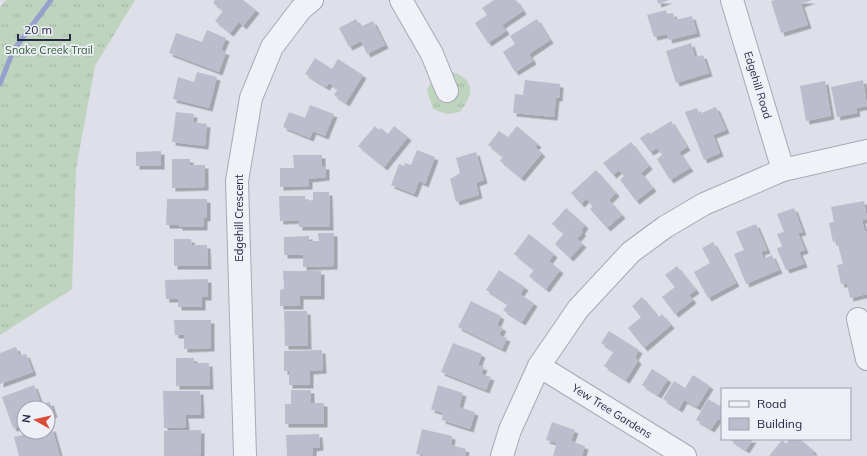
<svg xmlns="http://www.w3.org/2000/svg" width="867" height="456" font-family="Mulish,sans-serif">
  <defs>
    <pattern id="grass-tufts" width="24" height="20" patternUnits="userSpaceOnUse"><rect width="24" height="20" fill="#bed4bf"/><path d="M3 7l-1-3M5 7V3M7 7l1-3M15 17l-1-3M17 17v-4M19 17l1-3" fill="none" stroke="#a3b6a5"/></pattern>
    <filter id="shadow"><feDropShadow dx="3.5" dy="3.5" stdDeviation="0" flood-color="#0004"/></filter>
  </defs>
  <rect width="100%" height="100%" fill="#dedfe9"/>
  <!-- grass -->
  <g fill="url(#grass-tufts)">
    <polygon points="6,0 135,0 95,66 76,169 72,289 0,335 0,7"/>
    <path d="M446 70C473 77 477 90 460 112L447 114 433 109 427 90 434 76Z"/>
  </g>
  <g fill="none" stroke-linecap="round" stroke-linejoin="round">
    <!-- stream -->
    <polyline stroke="#95a1cd" stroke-width="5" points="0,84 13,51 51,0"/>
  </g>
  <!-- building -->
  <g fill="#bbbdcc" filter="url(#shadow)">
    <polygon points="215,0 243,0 256,10 243,26 239,22 230,33 215,21 223,11 213,3"/>
    <polygon points="494,0 516,0 523,11 502,25 506,31 488,43 475,23 487,15 482,8"/>
    <polygon points="657,0 669,0 658,4"/>
    <polygon points="775,0 812,0 801,4 808,25 781,33 771,1"/>
    <polygon points="666,10 667,14 673,13 675,20 692,16 697,33 669,40 667,34 654,37 647,15"/>
    <polygon points="356,19 360,27 373,21 385,45 367,54 361,41 349,47 339,28"/>
    <polygon points="537,19 550,40 529,54 533,61 515,72 503,52 515,44 510,36"/>
    <polygon points="207,30 226,38 221,50 226,52 219,72 169,53 176,33 202,42"/>
    <polygon points="691,43 695,57 703,55 709,73 676,83 666,51"/>
    <polygon points="315,58 332,69 338,59 363,75 346,103 334,95 338,89 329,83 326,87 305,74"/>
    <polygon points="197,72 217,77 209,108 173,99 178,77 194,82"/>
    <polygon points="525,80 560,84 559,98 556,98 554,117 513,113 515,94 523,95"/>
    <polygon points="863,80 867,106 856,108 857,113 837,117 831,87"/>
    <polygon points="825,81 831,116 806,121 800,86"/>
    <polygon points="310,105 334,114 325,136 313,131 310,138 283,127 289,112 305,118"/>
    <polygon points="716,107 726,130 713,135 720,153 704,160 685,112 697,108 699,114"/>
    <polygon points="176,112 194,114 193,122 207,124 205,146 172,142"/>
    <polygon points="671,121 687,147 679,152 690,168 670,180 657,159 662,155 657,148 650,152 640,138 649,132 650,134"/>
    <polygon points="375,126 379,130 381,128 388,134 394,126 408,137 384,167 358,146"/>
    <polygon points="517,126 538,144 535,147 542,153 521,178 500,161 503,157 488,145 499,131 508,137"/>
    <polygon points="631,142 649,166 641,173 653,188 636,201 620,180 624,176 619,170 613,175 603,163"/>
    <polygon points="417,150 435,157 425,184 419,181 414,194 391,185 399,164 404,166 405,163 411,165"/>
    <polygon points="161,151 161,166 136,166 136,152"/>
    <polygon points="476,152 484,180 476,183 479,195 456,202 450,179 460,173 456,158"/>
    <polygon points="293,155 322,155 322,166 326,166 326,177 309,179 309,186 280,187 280,168 294,168"/>
    <polygon points="172,159 190,159 190,165 205,165 205,187 172,188"/>
    <polygon points="596,170 616,193 609,200 622,215 607,228 590,209 593,206 586,199 581,204 571,193"/>
    <polygon points="313,192 329,192 330,227 299,227 299,220 280,221 279,196 305,196 305,201 313,200"/>
    <polygon points="167,199 207,199 207,218 204,218 204,227 179,227 179,225 166,225"/>
    <polygon points="864,201 867,219 862,220 865,232 867,231 867,294 850,298 847,284 841,284 837,265 843,264 837,241 833,242 829,223 834,222 831,207"/>
    <polygon points="566,208 585,225 581,231 583,232 577,239 583,244 570,258 555,244 564,233 552,224"/>
    <polygon points="794,208 803,232 798,233 805,250 799,252 804,264 786,270 777,249 782,246 777,234 784,232 777,214"/>
    <polygon points="756,224 767,250 761,252 764,259 772,255 779,270 746,284 734,254 744,250 736,232"/>
    <polygon points="318,233 334,233 334,266 303,267 303,255 284,255 284,237 309,236 309,241 319,241"/>
    <polygon points="529,234 554,254 549,261 560,270 546,289 529,276 534,270 514,254"/>
    <polygon points="174,239 191,239 192,245 207,245 208,266 174,266"/>
    <polygon points="713,242 736,283 708,298 694,272 710,263 702,248"/>
    <polygon points="677,266 696,290 689,295 693,300 675,314 662,297 675,287 665,275"/>
    <polygon points="499,270 525,287 520,294 534,303 522,322 503,310 508,304 486,290"/>
    <polygon points="283,271 321,271 321,296 300,296 300,306 280,306 280,290 284,289"/>
    <polygon points="208,279 208,297 202,297 202,307 178,307 178,299 166,299 165,280"/>
    <polygon points="642,297 659,317 662,314 671,325 644,348 628,328 641,317 632,306"/>
    <polygon points="471,301 501,316 497,325 503,328 499,335 507,338 502,349 458,327"/>
    <polygon points="284,311 307,311 308,346 285,346"/>
    <polygon points="174,320 211,320 211,348 184,349 184,335 175,335"/>
    <polygon points="609,331 639,350 635,357 638,361 626,380 604,366 614,351 601,343"/>
    <polygon points="453,343 482,354 478,365 484,367 481,374 491,377 486,390 441,372"/>
    <polygon points="16,347 19,356 26,354 33,372 0,384 0,353"/>
    <polygon points="322,350 323,370 310,371 310,385 289,385 289,371 284,371 284,351"/>
    <polygon points="176,358 194,358 194,363 209,363 210,386 176,386"/>
    <polygon points="652,369 668,379 658,395 642,385"/>
    <polygon points="693,375 710,386 697,407 684,400 679,409 663,399 674,381 685,388"/>
    <polygon points="34,385 41,404 50,402 54,414 48,416 48,408 24,408 24,425 13,428 2,397"/>
    <polygon points="438,385 463,393 459,407 475,412 470,429 442,420 443,413 431,409"/>
    <polygon points="291,390 311,390 311,403 324,403 324,424 285,424 285,404 291,404"/>
    <polygon points="163,391 200,391 201,415 185,415 186,427 164,428"/>
    <polygon points="708,399 720,406 722,403 722,421 718,419 711,429 696,420"/>
    <polygon points="552,422 575,430 571,441 585,446 582,456 553,456 557,443 546,440"/>
    <polygon points="52,428 60,456 19,456 14,437 35,432 48,432 48,429"/>
    <polygon points="422,429 452,436 451,445 466,449 465,456 428,456 416,454"/>
    <polygon points="201,430 201,455 164,456 164,431"/>
    <polygon points="319,434 320,447 313,448 313,456 287,456 286,435"/>
    <polygon points="729,439 753,439 746,450"/>
    <polygon points="790,439 800,439 814,451 812,453 816,456 769,456 782,440 786,444"/>
  </g>
  <g fill="none" stroke-linecap="round" stroke-linejoin="round">
    <!-- minor casing -->
    <g stroke="#a7a8b7" stroke-width="24">
      <g id="minor">
        <polyline points="401,0 432,54 447,91"/>
        <polyline points="732,0 783,170"/>
        <polyline points="858,319 867,359"/>
        <polyline points="539,366 685,456"/>
        <polyline points="245,456 237,181 251,98 272,47 301,9 312,0"/>
        <polyline points="502,456 510,430 539,366 578,309 631,252 665,227 704,204 783,170 867,151"/>
      </g>
    </g>
    <!-- minor -->
    <use href="#minor" stroke="#f1f2f7" stroke-width="22"/>
  </g>
  <g text-anchor="middle" dominant-baseline="central" stroke-width="3.5" stroke-linejoin="round" paint-order="stroke">
    <!-- park labels -->
    <g font-size="11" fill="#325f35" stroke="#eeeff7">
      <text x="49" y="50">Snake Creek Trail</text>
    </g>
    <!-- street labels -->
    <g font-size="11" fill="#262842" stroke="#eeeff7">
      <text transform="translate(758 85) rotate(73)">Edgehill Road</text>
      <text transform="translate(239 218) rotate(-90)">Edgehill Crescent</text>
      <text transform="translate(612 411) rotate(32)">Yew Tree Gardens</text>
    </g>
  </g>
  <!-- legend -->
  <rect x="721" y="388" width="130" height="52" fill="#eeeff7" stroke="#9e9faf"/>
  <rect x="729" y="401" width="20" height="6" fill="#f1f2f7" stroke="#9e9faf"/>
  <text x="757" y="408" font-size="12" fill="#262842">Road</text>
  <rect x="729" y="418" width="20" height="12" fill="#bbbdcc" stroke="#9e9faf"/>
  <text x="757" y="428" font-size="12" fill="#262842">Building</text>
  <!-- north arrow -->
  <g transform="translate(36 420) rotate(278)"><circle r="19" fill="#eeeff7" stroke="#9e9faf"/>
  <path d="M0-3L7 15L0 10L-7 15Z" fill="#db4b36"/>
  <text y="-6" font-size="11" font-weight="bold" text-anchor="middle" fill="#262842">N</text>
  </g>
  <!-- scale -->
  <path d="M18 34v6h52v-6" fill="none" stroke="#262842" stroke-width="2"/>
  <text x="24" y="34" font-size="12" fill="#262842" stroke="#eeeff7" stroke-width="3" paint-order="stroke">20 m</text>
</svg>
